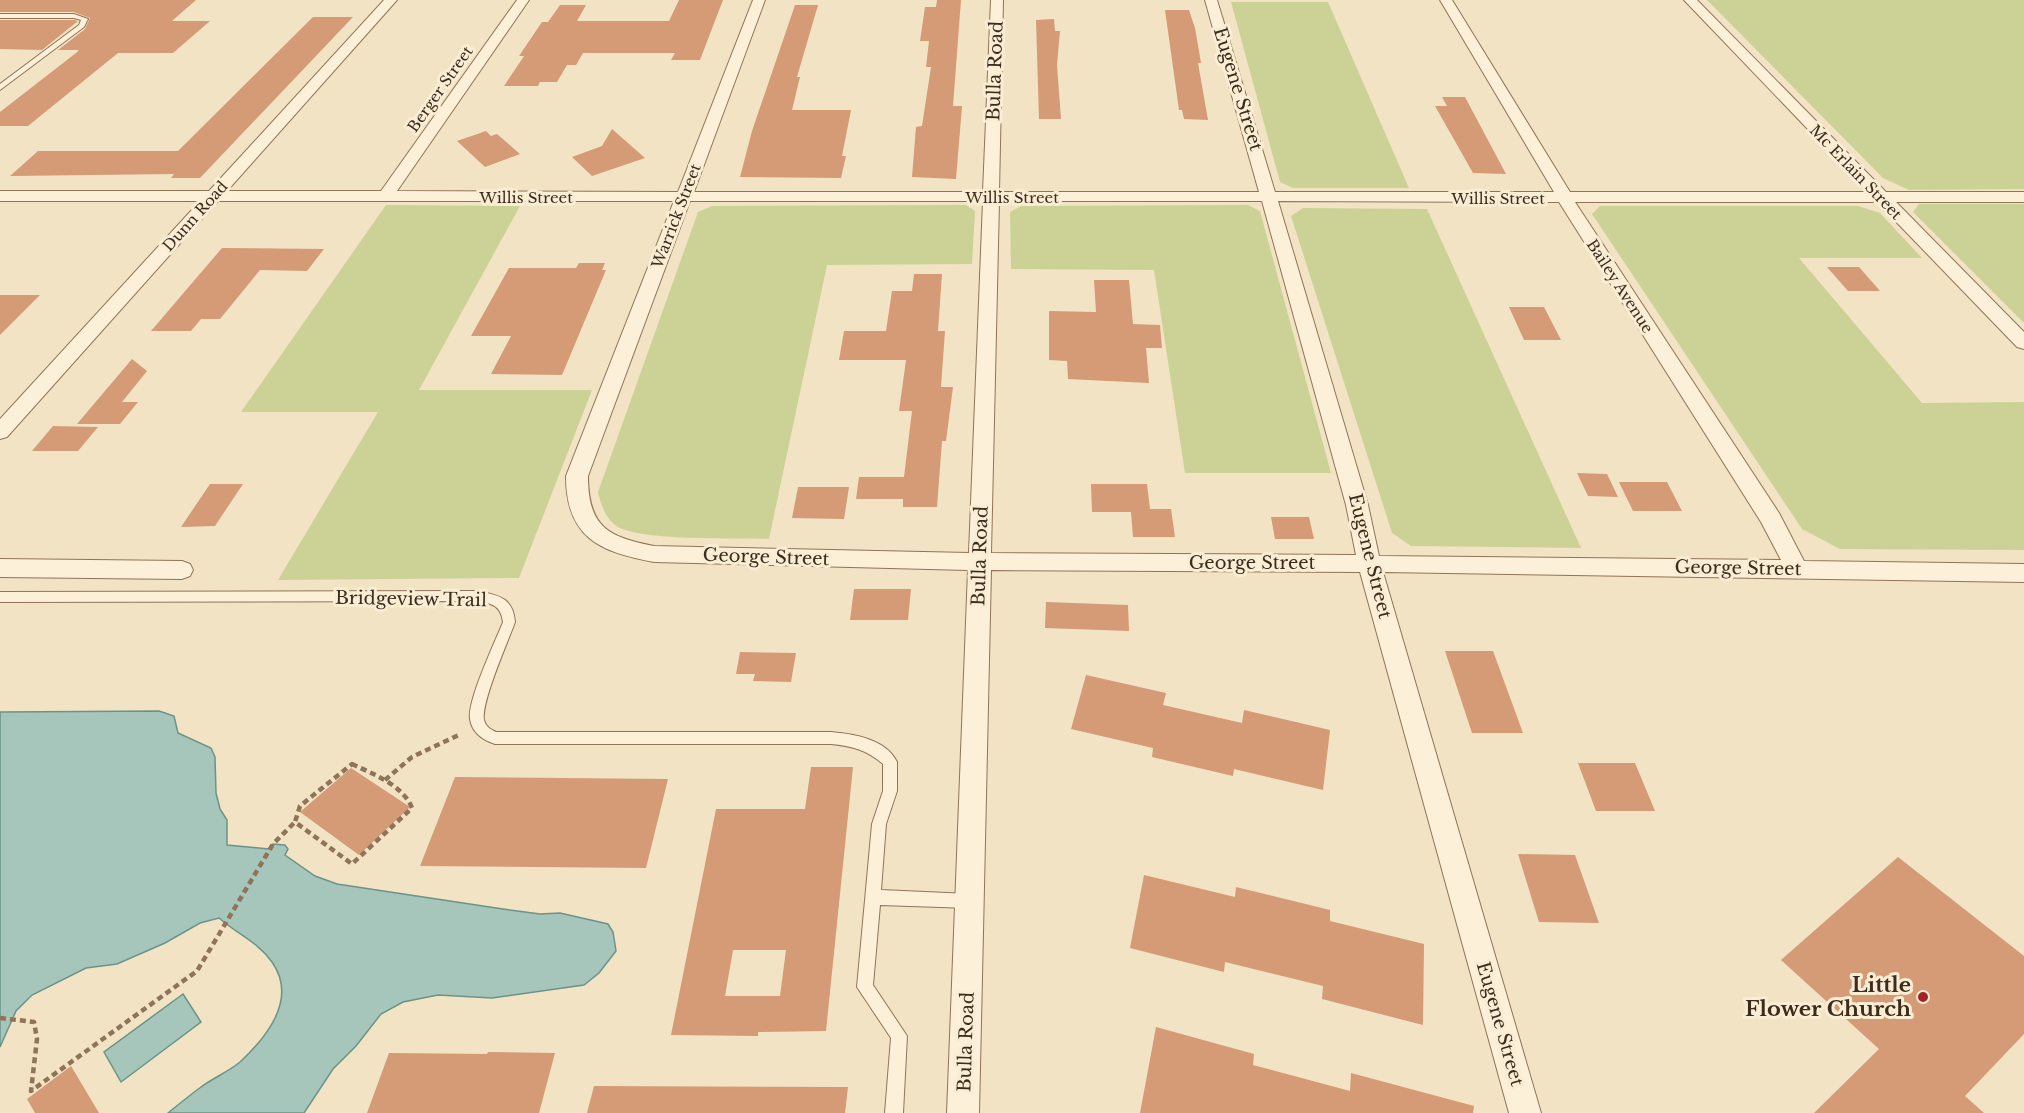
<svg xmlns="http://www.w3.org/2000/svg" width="2024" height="1113" font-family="'Libre Baskerville',serif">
  <rect width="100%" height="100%" fill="#f2e3c4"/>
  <!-- green -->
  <g fill="#ccd296">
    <polygon points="1707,0 2024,0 2024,189 1909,190 1883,178"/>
    <polygon points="1231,2 1328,2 1409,188 1293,188 1280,182"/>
    <polygon points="1919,204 2024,204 2024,323 1913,212"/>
    <polygon points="386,205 520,206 419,390 592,390 519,578 278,580 378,412 241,412"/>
    <path d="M966 205 975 211 972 264 827 265 769 539C736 538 644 541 618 527 606 520 601 505 598 492L698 212 712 206Z"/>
    <polygon points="1248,205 1260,211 1331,473 1185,473 1154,270 1011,269 1010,212 1021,206"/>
    <polygon points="1600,206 1858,206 1880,213 1922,258 1799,258 1922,403 2024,402 2024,550 1840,549 1802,529 1592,214"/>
    <polygon points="1303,208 1427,209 1581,548 1411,546 1392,533 1291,216"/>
  </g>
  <!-- water -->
  <g fill="#a6c5bb" stroke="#6b9489" stroke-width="1.5">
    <path d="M159 711 174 716 178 733 211 748 215 757 216 793 220 809 227 820V845L269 849 273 844 285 845 288 849 285 855 315 876 337 884 503 909 540 914 560 913 608 924 613 932 616 951 599 973 584 985 492 998 438 995 403 1002 381 1014 356 1046 333 1069 304 1113H168C179 1104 190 1095 201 1087 213 1078 228 1072 240 1062 267 1037 298 999 272 962 258 942 237 934 219 918L200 923 165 943 117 964 86 968 32 995 16 1011 0 1047V712Z"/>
    <polygon points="183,994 201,1022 121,1082 104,1052"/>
  </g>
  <!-- building -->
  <g fill="#d49b76" fill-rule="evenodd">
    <polygon points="0,0 196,0 172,21 210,21 173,53 118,53 28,126 0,126 0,112 76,53 79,50 58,50 85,29 90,18 74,12 0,12"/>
    <polygon points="679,0 723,0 700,60 671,60 675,53 583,53 576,65 567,65 557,82 540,82 538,86 504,86 524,56 519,56 542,22 548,22 560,5 586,5 577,21 669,21"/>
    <polygon points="937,0 961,0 953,106 962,106 956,179 912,177 916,127 922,126 931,67 926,67 929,41 920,41 925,7 936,7"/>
    <polygon points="795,5 818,5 797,77 800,77 792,110 851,110 842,156 846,156 841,178 740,177 752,131"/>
    <polygon points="1165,10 1189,10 1195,28 1201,63 1198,63 1208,120 1184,119 1182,110 1179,110"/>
    <polygon points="313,17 353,17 200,178 171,178 174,174 10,176 38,151 178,151"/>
    <polygon points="1054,19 1055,31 1060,31 1057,65 1061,119 1039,119 1036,20"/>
    <polygon points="0,20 74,20 78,21 42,50 0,49"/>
    <polygon points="1442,97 1465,97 1506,174 1473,173 1435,106 1447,106"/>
    <polygon points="612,129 645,158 592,176 572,157 602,146"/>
    <polygon points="486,131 491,136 497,134 520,154 485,167 457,141"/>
    <polygon points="222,248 324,249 307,271 260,270 220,319 201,319 191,331 151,331"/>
    <polygon points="579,263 605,263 602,270 606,270 562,375 491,374 511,336 471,336 509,268 576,268"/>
    <polygon points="1827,267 1859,267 1880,291 1848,291"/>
    <polygon points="914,274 942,274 938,331 945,331 941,387 953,387 946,441 942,441 937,507 903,507 903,499 856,499 859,477 904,477 912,411 899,411 906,360 839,360 844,331 886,331 892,291 912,291"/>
    <polygon points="1094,280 1129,280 1133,324 1160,325 1162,348 1146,348 1149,383 1068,379 1067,361 1049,360 1049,311 1096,312"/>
    <polygon points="0,295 40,295 0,335"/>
    <polygon points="1509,307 1544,307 1561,340 1524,340"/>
    <polygon points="132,359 147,371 122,402 138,402 120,424 77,424"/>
    <polygon points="53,426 98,427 78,451 32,451"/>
    <polygon points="1577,473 1607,474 1618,497 1588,496"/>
    <polygon points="1619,482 1667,482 1682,511 1633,511"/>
    <polygon points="210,484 243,484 215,526 181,527"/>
    <polygon points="1091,484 1147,484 1150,509 1171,509 1175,537 1133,537 1131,512 1092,512"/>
    <polygon points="798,487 849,487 844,519 792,518"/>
    <polygon points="1271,517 1309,517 1314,539 1275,539"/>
    <polygon points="854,589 911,589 908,620 850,620"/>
    <polygon points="1046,602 1128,605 1129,631 1045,628"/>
    <polygon points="1445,651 1493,651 1523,733 1472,733"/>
    <polygon points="740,652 796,653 791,682 753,681 755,674 736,674"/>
    <polygon points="1086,675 1166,693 1163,705 1242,723 1244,710 1330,730 1323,790 1234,769 1233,776 1152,757 1153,748 1071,729"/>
    <polygon points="1578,763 1635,763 1655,811 1596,811"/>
    <path d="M811 767H853L826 1031 758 1032V1036L671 1035 716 809H805ZM733 950H786L780 996H725Z"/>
    <polygon points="351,768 410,807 359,855 300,812"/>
    <polygon points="455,777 668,779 646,868 420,866"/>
    <polygon points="1518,854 1575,855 1599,923 1539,922"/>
    <polygon points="1898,857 2024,956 2024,1034 1965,1096 1984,1113 1814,1113 1879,1049 1781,960"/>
    <polygon points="1144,875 1235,897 1236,887 1330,910 1330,921 1424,944 1423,1025 1322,999 1323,986 1225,962 1224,972 1130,948"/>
    <polygon points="1156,1027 1254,1054 1253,1065 1350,1091 1351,1073 1474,1106 1473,1113 1140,1113"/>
    <polygon points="488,1052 555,1053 539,1113 367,1113 389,1053 487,1054"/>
    <polygon points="71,1066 99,1113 35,1113 27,1099"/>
    <polygon points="594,1086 848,1087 845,1113 587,1113"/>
  </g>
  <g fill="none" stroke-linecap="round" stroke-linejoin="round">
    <!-- lane casing -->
    <g stroke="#8f7458" stroke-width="2">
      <g id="lane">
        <polygon points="0,14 74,14 88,19 84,27 0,90 0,84 79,25 81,20 74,18 0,18"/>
        <path d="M479 591C500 596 513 598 515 622 508 642 481 702 484 720 486 727 490 729 496 732H831C854 734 886 739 897 762V791L886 824 881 890 970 894 975 896 978 901 975 906 970 908 880 905 873 985 907 1036 903 1113H885L891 1038 857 987 872 824 883 791V764C867 750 852 746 831 744H495C483 740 472 733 470 719 467 701 495 642 503 622 501 606 493 604 479 601L0 602V592Z"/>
      </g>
    </g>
    <!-- street casing -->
    <g stroke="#8f7458" stroke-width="2">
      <g id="street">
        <path d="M384 0H397L227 191H381L517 0H529L397 191 678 192 753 0H765L694 192H983L991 0H1003L999 192H1259L1205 0H1217L1275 192H1554L1440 0H1452L1570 192H1868L1684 0H1697L1886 192H2024V202H1896L2024 332V349L2017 347 1877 202H1575L1779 513 1804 561 2024 564V582L1383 572 1541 1113H1509L1360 572 991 570 979 1113H947L968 570 654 562C599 552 566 537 566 476L674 201H218L7 437 0 439V419L200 201H0V191H209ZM690 201H983L969 553 654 546C607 537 588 526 588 476ZM999 201H1262L1346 505 1356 555 991 553ZM1278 201 1559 202 1761 522 1781 560 1379 556 1368 505Z"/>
        <polygon points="0,559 182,561 190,564 193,570 190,576 182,579 0,577"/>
      </g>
    </g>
    <!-- path -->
    <g stroke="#8f7458" stroke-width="4.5" stroke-dasharray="6 4" stroke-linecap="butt">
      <path d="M352 764C373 774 403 785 412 808L352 864 295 822 300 806Z"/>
      <polyline points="385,780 412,757 461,734"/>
      <polyline points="0,1018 34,1022 37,1039 31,1091 197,971 273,844 295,822"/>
    </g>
    <!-- lane -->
    <use href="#lane" fill="#fcf0d8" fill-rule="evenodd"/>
    <!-- street -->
    <use href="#street" fill="#fcf0d8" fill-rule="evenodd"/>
  </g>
  <!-- markers -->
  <circle fill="#a42226" stroke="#f9edd4" stroke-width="2" cx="1923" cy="997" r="6"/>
  <g text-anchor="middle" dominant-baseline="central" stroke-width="6" stroke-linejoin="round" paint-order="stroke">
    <!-- far-street labels -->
    <g font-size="15" fill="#3d2c1d" stroke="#f9edd4">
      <text transform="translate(440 89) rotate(-55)">Berger Street</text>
      <text transform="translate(1856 172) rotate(46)">Mc Erlain Street</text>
      <text x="526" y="197">Willis Street</text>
      <text x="1012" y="197">Willis Street</text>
      <text x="1498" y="198">Willis Street</text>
      <text transform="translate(195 216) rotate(-48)">Dunn Road</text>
      <text transform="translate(676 216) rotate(-69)">Warrick Street</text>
      <text transform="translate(1620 286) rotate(57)">Bailey Avenue</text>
    </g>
    <!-- street labels -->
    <g font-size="18" fill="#3d2c1d" stroke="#f9edd4">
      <text transform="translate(995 71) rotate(-88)">Bulla Road</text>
      <text transform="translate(1238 89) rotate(73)">Eugene Street</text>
      <text transform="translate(980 556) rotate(-88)">Bulla Road</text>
      <text transform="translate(1370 556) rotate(76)">Eugene Street</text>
      <text transform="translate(766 557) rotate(2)">George Street</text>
      <text x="1252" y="563">George Street</text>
      <text transform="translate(1738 568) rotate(1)">George Street</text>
      <text transform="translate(411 599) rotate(1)">Bridgeview Trail</text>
      <text transform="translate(1500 1024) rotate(74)">Eugene Street</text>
      <text transform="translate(966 1042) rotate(-88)">Bulla Road</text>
    </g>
    <!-- near-poi labels -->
    <g font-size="21" font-weight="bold" fill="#3d2c1d" stroke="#f9edd4" text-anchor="end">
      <text x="1911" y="985">Little<tspan x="1911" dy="24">Flower Church</tspan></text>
    </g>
  </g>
</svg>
